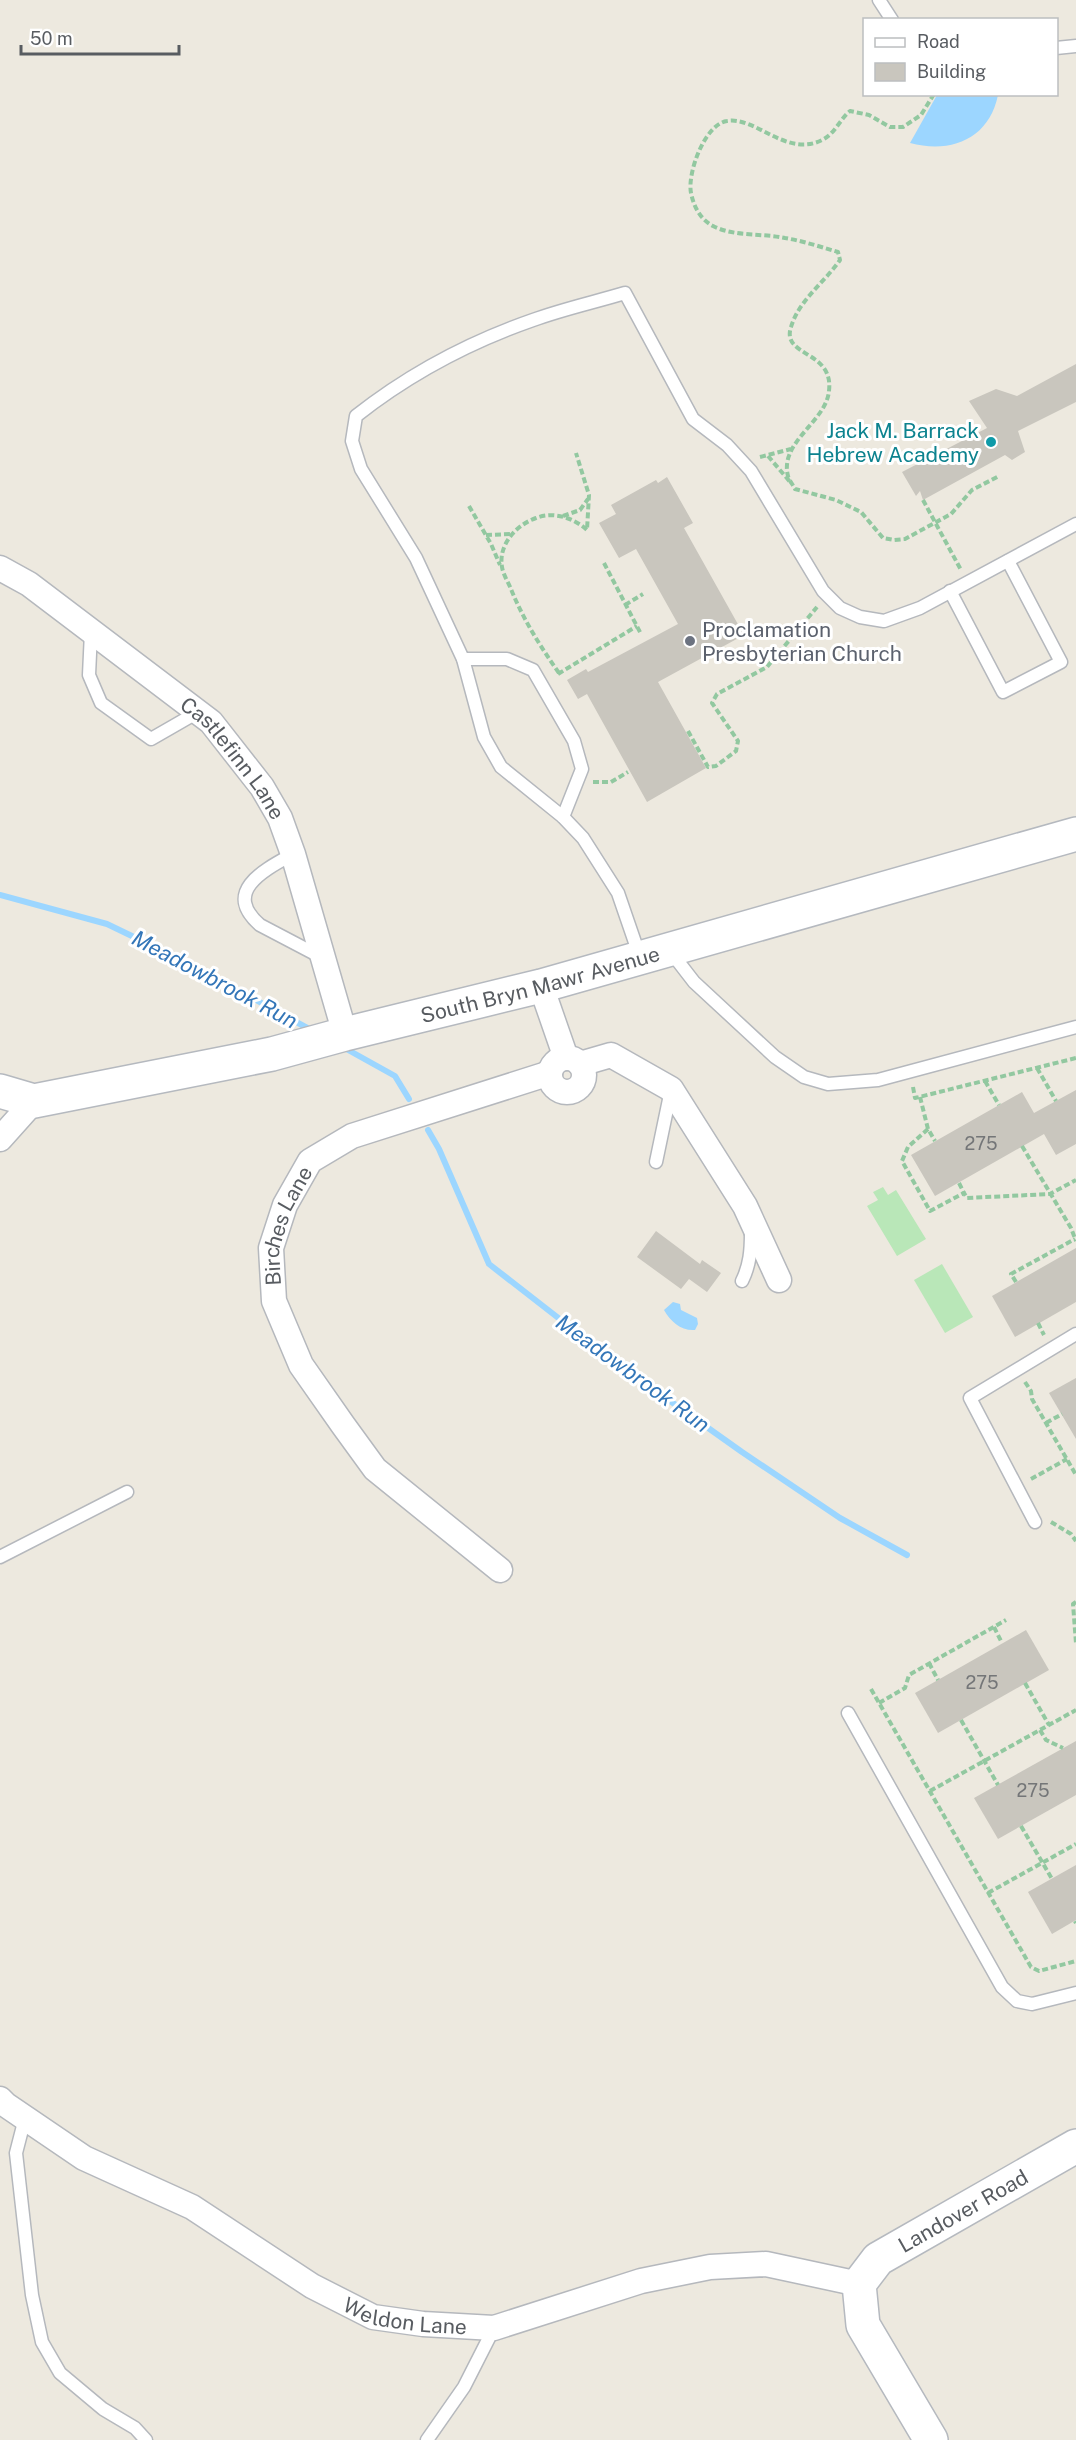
<svg xmlns="http://www.w3.org/2000/svg" width="1076" height="2440" font-family="'Public Sans',sans-serif">
  <rect width="100%" height="100%" fill="#ede9df"/>
  <!-- green -->
  <g fill="#b9e7b8">
    <polygon points="883,1187 888,1195 896,1190 926,1239 897,1256 867,1206 878,1200 873,1192"/>
    <polygon points="942,1264 973,1317 945,1333 914,1280"/>
  </g>
  <!-- water -->
  <g fill="#9cd6ff">
    <path d="M937 95V94L998 95C989 139 951 154 910 143Z"/>
    <path d="M673 1302 680 1304 681 1310 697 1318 698 1324 695 1330C681 1331 671 1322 664 1310Z"/>
  </g>
  <g fill="none" stroke-linecap="round" stroke-linejoin="round">
    <!-- stream -->
    <g stroke="#9cd6ff" stroke-width="6">
      <polyline points="0,895 107,924 192,965 311,1030"/>
      <polyline points="341,1046 395,1076 409,1099"/>
      <polyline points="428,1130 439,1149 489,1264 611,1359 742,1452 840,1518 907,1555"/>
    </g>
  </g>
  <!-- building -->
  <g fill="#c9c6be">
    <polygon points="1076,364 1076,402 1018,431 1025,452 1012,460 1005,455 923,500 920,491 916,496 902,472 987,428 969,401 996,389 1017,396"/>
    <polygon points="667,477 693,523 684,528 744,635 658,682 706,768 647,802 587,694 578,699 567,680 586,669 588,672 678,624 636,549 619,558 599,523 616,514 611,505 656,480 658,483"/>
    <polygon points="1076,1090 1076,1144 1056,1155 1044,1134 935,1196 911,1155 1022,1092 1034,1113"/>
    <polygon points="656,1231 700,1264 702,1260 721,1273 707,1292 689,1279 681,1289 637,1257"/>
    <polygon points="1076,1248 1076,1302 1015,1337 992,1296"/>
    <polygon points="1076,1378 1076,1439 1049,1393"/>
    <polygon points="1026,1630 1049,1670 938,1733 915,1693"/>
    <polygon points="1076,1741 1076,1795 998,1839 974,1798"/>
    <polygon points="1076,1865 1076,1920 1052,1934 1028,1892"/>
  </g>
  <g fill="none" stroke-linecap="round" stroke-linejoin="round">
    <!-- lane casing -->
    <g stroke="#b5b8bd" stroke-width="15">
      <g id="lane">
        <polyline points="879,0 892,20"/>
        <polyline points="1056,48 1076,46"/>
        <polyline points="950,591 1003,692 1061,662 1008,561"/>
        <polyline points="91,632 89,675 101,703 151,739 198,712"/>
        <polyline points="463,659 507,659 533,670 574,741 582,769 563,817"/>
        <path d="M293 854C266 869 221 891 260 925L321 957"/>
        <polyline points="673,950 677,960 694,982 775,1057 804,1077 828,1084 878,1080 1076,1027"/>
        <path d="M640 957 618 893 583 838 563 817 501 767 484 737 463 659 416 558 361 469 352 441 356 416C408 375 470 342 533 320 563 309 595 302 625 293L693 419 727 445 751 471 823 591 840 608 860 617 884 621 920 608 1076 524"/>
        <polyline points="656,1162 671,1090"/>
        <path d="M742 1281C750 1265 751 1250 751 1232"/>
        <polyline points="1035,1522 970,1398 1076,1334"/>
        <polyline points="0,1557 127,1492"/>
        <polyline points="848,1713 1002,1987 1017,2001 1032,2004 1076,1993"/>
        <polyline points="25,2118 16,2153 32,2295 42,2342 60,2373 103,2409 135,2428 146,2440"/>
        <polyline points="427,2440 464,2387 494,2328"/>
      </g>
    </g>
    <!-- street casing -->
    <g stroke="#b5b8bd" stroke-width="27">
      <g id="street">
        <path id="s1" d="M0 568 29 584 211 722 262 787 280 818 293 854 345 1034"/>
        <polyline points="541,986 566,1058"/>
        <circle cx="567" cy="1075" r="17"/>
        <polyline points="580,1064 611,1055 671,1089 745,1206 779,1280"/>
        <polyline points="0,1139 34,1101"/>
        <path id="s2" d="M500 1570 375 1469 343 1425 301 1365 274 1301 271 1248 285 1205 310 1161 352 1136 550 1073"/>
        <path id="s3" d="M0 2099 6 2105 84 2158 192 2207 312 2286 373 2317 423 2324 494 2328 641 2281 710 2267 766 2264 859 2284"/>
      </g>
    </g>
    <!-- secondary casing -->
    <g stroke="#b5b9bf" stroke-width="36">
      <g id="secondary">
        <path id="s4" d="M0 1091 34 1101 272 1054 345 1034 541 986 1076 834"/>
        <path id="s5" d="M931 2440 863 2325 859 2284 878 2259 1076 2146"/>
      </g>
    </g>
    <!-- path -->
    <g stroke="#92c8a0" stroke-width="4" stroke-dasharray="6 3" stroke-linecap="butt">
      <path d="M934 94 921 115 903 127H890L869 115 850 111C840 119 835 134 822 140 786 158 756 116 727 121 705 124 687 173 691 193 694 207 700 219 713 226 734 237 762 233 785 238 803 241 821 247 838 252L840 260C824 283 799 300 791 327 781 357 834 350 829 391 826 422 779 442 788 476 789 480 793 485 795 489L836 500 861 512 883 538 894 540 905 539 951 514 972 490 999 476"/>
      <polyline points="768,456 791,483"/>
      <polyline points="760,457 791,449"/>
      <polyline points="923,500 961,570"/>
      <polyline points="469,506 491,544 500,565"/>
      <polyline points="563,516 580,510 588,499"/>
      <polyline points="486,535 512,534"/>
      <polyline points="604,563 641,634"/>
      <polyline points="625,605 643,594"/>
      <path d="M559 673C540 646 523 619 511 589 508 582 503 574 502 567 498 545 516 525 536 518 553 511 574 518 587 530L589 495 576 453"/>
      <polyline points="558,674 637,626"/>
      <polyline points="688,731 708,767 716,766 736,751 738,741 712,703 717,694 767,667 817,607"/>
      <polyline points="593,782 611,782 628,772"/>
      <polyline points="1037,1068 1056,1101"/>
      <polyline points="985,1081 999,1105"/>
      <polyline points="913,1087 915,1098 1076,1058"/>
      <polyline points="920,1097 928,1129 935,1141"/>
      <polyline points="928,1129 908,1147 902,1161 930,1211 964,1193 967,1198 1050,1194 1076,1180"/>
      <polyline points="1022,1146 1071,1228 1076,1241"/>
      <polyline points="959,1183 964,1193"/>
      <polyline points="1016,1282 1011,1274 1075,1239"/>
      <polyline points="1038,1323 1044,1335"/>
      <polyline points="1025,1382 1031,1391 1032,1399 1076,1475"/>
      <polyline points="1046,1423 1062,1414"/>
      <polyline points="1031,1479 1067,1459"/>
      <polyline points="1051,1522 1071,1534 1076,1541"/>
      <polyline points="1076,1602 1073,1604 1076,1643"/>
      <polyline points="994,1627 1002,1643"/>
      <polyline points="929,1663 938,1680"/>
      <polyline points="1025,1683 1049,1725"/>
      <polyline points="871,1689 1031,1967 1039,1971 1076,1961"/>
      <polyline points="879,1703 905,1688 909,1675 1006,1620"/>
      <polyline points="961,1720 998,1785"/>
      <polyline points="1040,1730 1046,1740 1063,1748"/>
      <polyline points="930,1791 1076,1710"/>
      <polyline points="1021,1826 1052,1879"/>
      <polyline points="988,1893 1076,1844"/>
      <polyline points="1075,1921 1076,1923"/>
    </g>
    <!-- lane -->
    <use href="#lane" stroke="#fff" stroke-width="12"/>
    <!-- street -->
    <use href="#street" stroke="#fff" stroke-width="24"/>
    <!-- secondary -->
    <use href="#secondary" stroke="#fff" stroke-width="33"/>
  </g>
  <!-- markers -->
  <circle fill="#0f9aa8" stroke="#fff" stroke-width="2" cx="991" cy="442" r="6"/>
  <circle fill="#6b7280" stroke="#fff" stroke-width="2" cx="690" cy="641" r="6"/>
  <g text-anchor="middle" dominant-baseline="central" stroke-width="6" stroke-linejoin="round" paint-order="stroke">
    <!-- number labels -->
    <g font-size="18" fill="#747678">
      <text x="981" y="1143">275</text>
      <text x="982" y="1682">275</text>
      <text x="1033" y="1790">275</text>
    </g>
    <!-- culture labels -->
    <g font-size="21" fill="#0d838f" stroke="#fff" text-anchor="end">
      <text x="979" y="430">Jack M. Barrack<tspan x="979" dy="24">Hebrew Academy</tspan></text>
    </g>
    <!-- worship labels -->
    <g font-size="21" fill="#5b616d" stroke="#fff" text-anchor="start">
      <text x="702" y="629">Proclamation<tspan x="702" dy="24">Presbyterian Church</tspan></text>
    </g>
    <!-- street labels -->
    <g font-size="21" fill="#585c61" stroke="#fff">
      <text stroke="none"><textPath href="#s1" startOffset="303">Castlefinn Lane</textPath></text>
      <text stroke="none"><textPath href="#s4" startOffset="555">South Bryn Mawr Avenue</textPath></text>
      <text stroke="none"><textPath href="#s2" startOffset="436">Birches Lane</textPath></text>
      <text stroke="none"><textPath href="#s5" startOffset="304">Landover Road</textPath></text>
      <text stroke="none"><textPath href="#s3" startOffset="465">Weldon Lane</textPath></text>
    </g>
    <!-- water labels -->
    <g font-size="22" font-style="italic" fill="#3376b8" stroke="#fff">
      <text transform="translate(215 979) rotate(28)">Meadowbrook Run</text>
      <text transform="translate(633 1373) rotate(36)">Meadowbrook Run</text>
    </g>
  </g>
  <!-- legend -->
  <rect x="863" y="18" width="195" height="78" fill="#ffffff" stroke="#bcbec0" stroke-width="1.5"/>
  <rect x="875" y="38" width="30" height="9" fill="#ffffff" stroke="#bcbec0" stroke-width="1.5"/>
  <text x="917" y="48" font-size="18" fill="#585c61">Road</text>
  <rect x="875" y="63" width="30" height="18" fill="#c9c6be" stroke="#bcbec0" stroke-width="1.5"/>
  <text x="917" y="78" font-size="18" fill="#585c61">Building</text>
  <!-- scale -->
  <path d="M21 45v9h158v-9" fill="none" stroke="#585c61" stroke-width="3"/>
  <text x="30" y="45" font-size="18" fill="#585c61" stroke="#ffffff" stroke-width="4.5" paint-order="stroke">50 m</text>
</svg>
